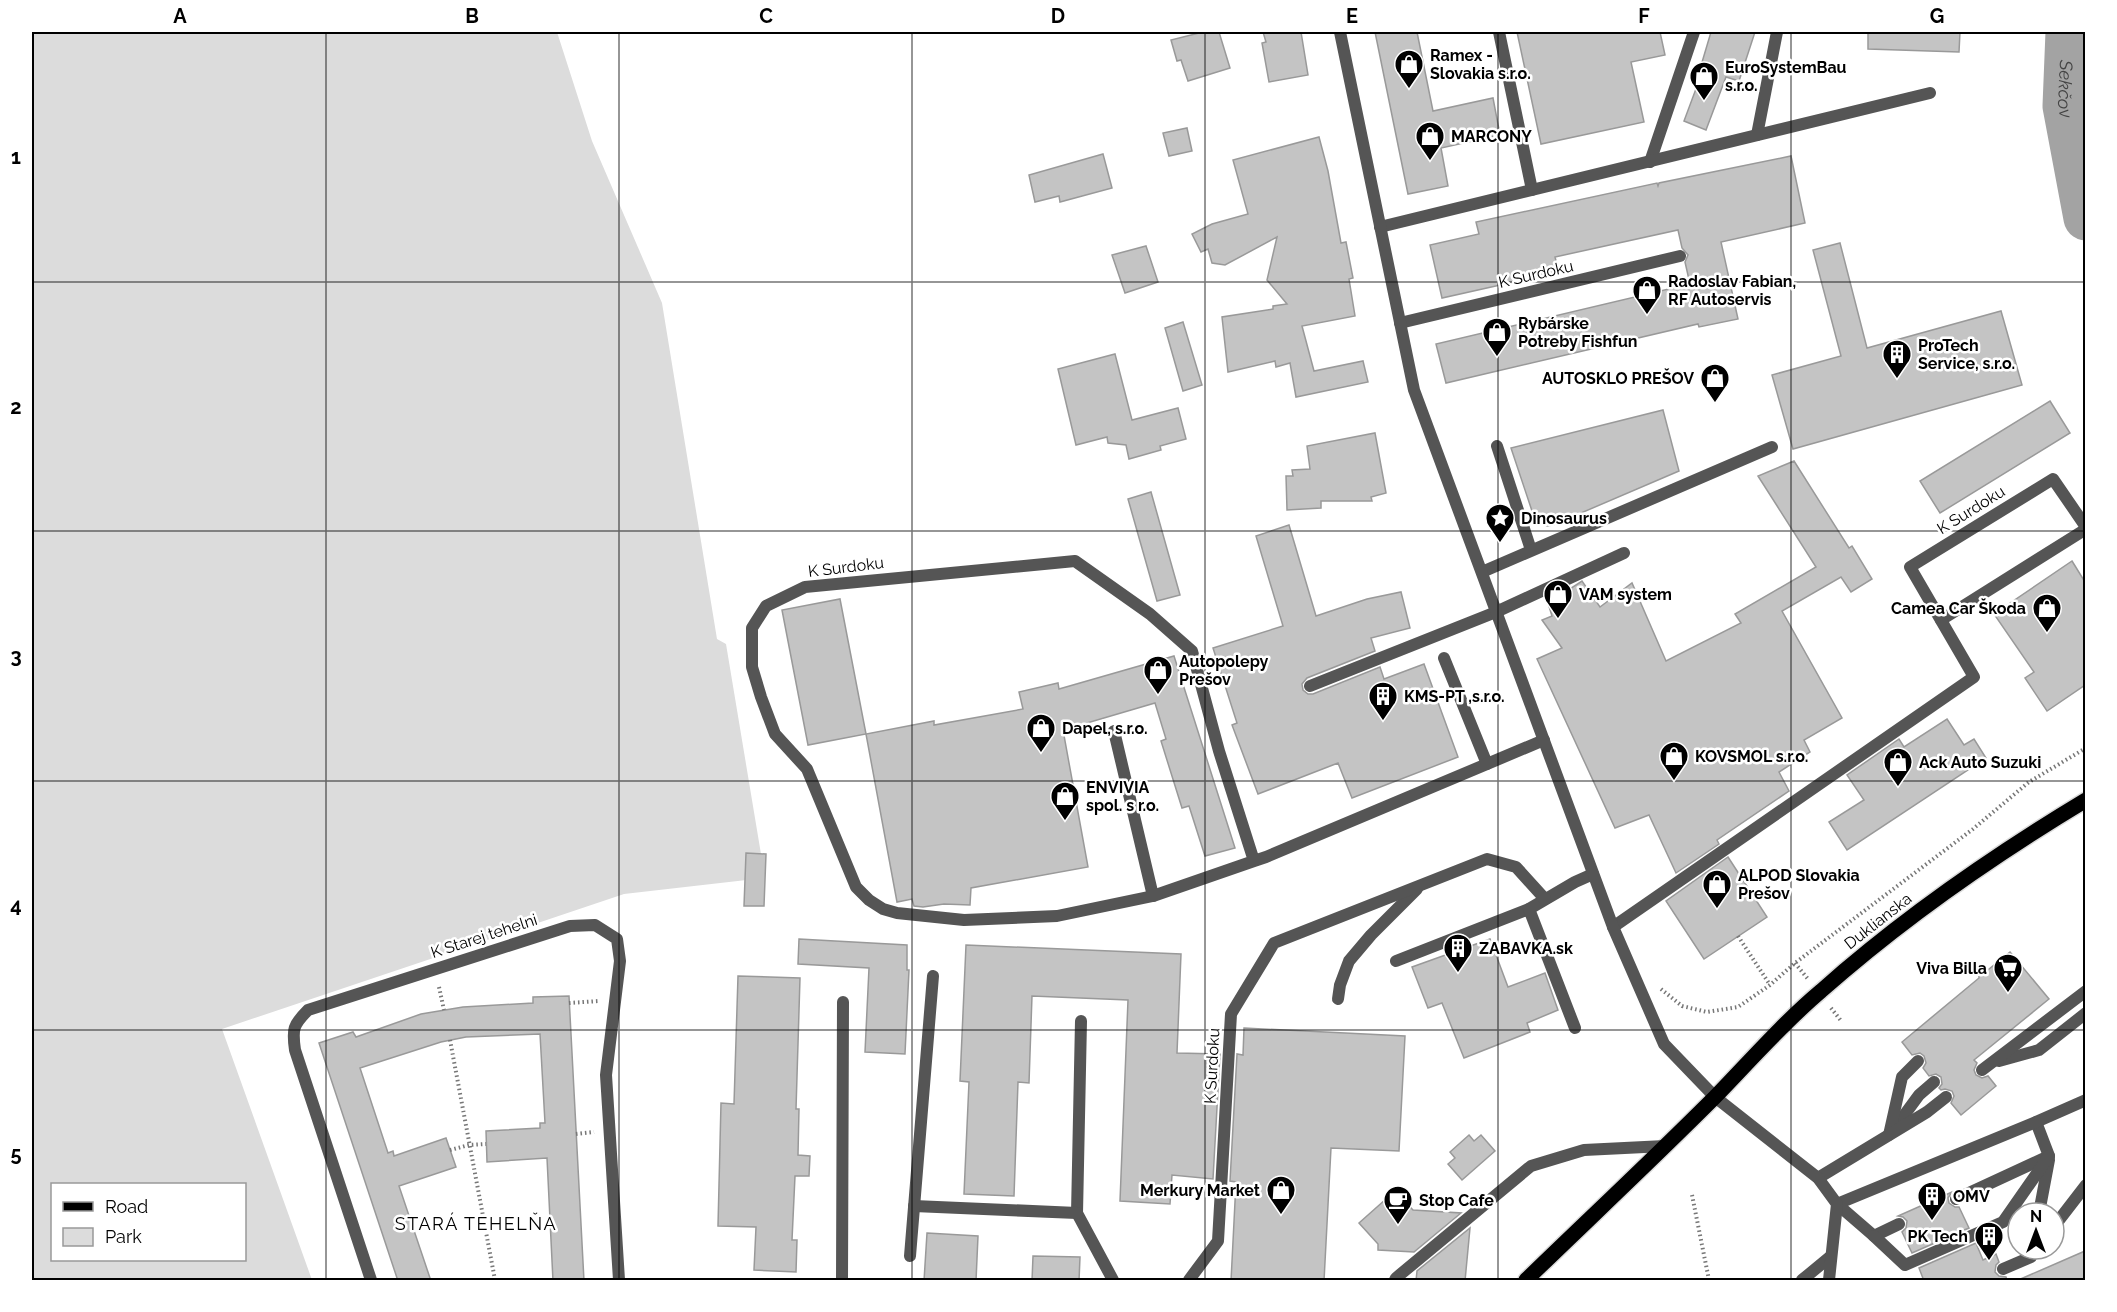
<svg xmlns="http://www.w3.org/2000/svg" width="2117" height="1312" font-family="Raleway,sans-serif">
  <rect width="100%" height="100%" fill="#fff"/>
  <!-- green -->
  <path fill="#dcdcdc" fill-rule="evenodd" d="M32 32H557L592 141 662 303 717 639 726 644 765 878 624 894 222 1029 312 1280H32ZM52 1184H244V1260H52Z"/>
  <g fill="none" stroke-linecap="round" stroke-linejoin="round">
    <!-- river -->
    <path stroke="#a3a3a3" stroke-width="45" id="s1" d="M2068 32 2065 106 2086 218"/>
  </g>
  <!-- building -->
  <g fill="#c4c4c4" stroke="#999" stroke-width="1.5">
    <polygon points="1203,32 1219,32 1230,68 1188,81 1181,60 1177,61 1171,40"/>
    <polygon points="1263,32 1301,32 1308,75 1269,82 1262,43 1266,42"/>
    <polygon points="1375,32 1417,32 1433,111 1493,98 1500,135 1441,148 1448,186 1408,194"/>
    <polygon points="1517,32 1660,32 1665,55 1631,62 1644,122 1541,144"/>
    <polygon points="1711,32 1755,32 1739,81 1726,77 1706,130 1684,121 1703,70 1700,69"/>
    <polygon points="1868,32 1960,32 1959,52 1868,49"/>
    <polygon points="1187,128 1192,151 1169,156 1163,133"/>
    <polygon points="1319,137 1328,171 1341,243 1346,242 1353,278 1349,279 1355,316 1302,326 1314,371 1363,361 1368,382 1296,397 1290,363 1276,367 1275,361 1228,372 1222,317 1273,309 1273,306 1287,304 1267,280 1277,237 1225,265 1212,263 1208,249 1201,252 1192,234 1212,224 1248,214 1233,160"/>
    <polygon points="1103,154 1112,188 1060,202 1059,196 1035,202 1029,175"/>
    <polygon points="1791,156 1805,223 1721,242 1738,319 1699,327 1698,324 1446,383 1436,344 1690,284 1685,262 1688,255 1682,248 1678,230 1555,257 1559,272 1442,298 1430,245 1479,234 1476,222 1657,183 1658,186 1659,183"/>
    <polygon points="1840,243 1867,348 2001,311 2022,385 1793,449 1772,375 1841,356 1813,250"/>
    <polygon points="1146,246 1158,282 1125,293 1112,255"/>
    <polygon points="1183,322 1202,385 1183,391 1165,328"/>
    <polygon points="1115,354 1132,420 1178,408 1186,439 1160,446 1161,450 1129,459 1126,445 1108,443 1107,437 1076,445 1058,369"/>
    <polygon points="2050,401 2070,433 1940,513 1920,481"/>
    <polygon points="1663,410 1679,471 1553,525 1547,526 1535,520 1511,448"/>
    <polygon points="1375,433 1386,493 1371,497 1372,501 1321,501 1321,508 1287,510 1286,476 1293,476 1292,470 1310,469 1307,446"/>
    <polygon points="1794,461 1849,548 1852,546 1872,579 1851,592 1841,577 1782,611 1842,718 1804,740 1810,752 1779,772 1789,791 1717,840 1719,844 1676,873 1649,815 1615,828 1537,659 1562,648 1542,620 1552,616 1548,603 1582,581 1600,607 1632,583 1666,661 1741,623 1735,614 1816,567 1758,476"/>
    <polygon points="1151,492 1180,595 1157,601 1128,499"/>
    <polygon points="1289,525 1316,616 1367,599 1401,592 1410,628 1371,638 1375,651 1307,678 1302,684 1303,690 1308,694 1313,694 1380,667 1384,679 1424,664 1458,757 1352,798 1338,763 1258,794 1232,725 1237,723 1213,648 1283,626 1256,536"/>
    <polygon points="2072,561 2085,582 2085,685 2047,711 2025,678 2034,672 1994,614"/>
    <polygon points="840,599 866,734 808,745 782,610"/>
    <polygon points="1174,656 1235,848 1205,856 1189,806 1182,808 1161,741 1166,739 1155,703 1063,730 1088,867 971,888 970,905 944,904 923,907 914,906 912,899 897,902 866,734 934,721 934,725 1023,709 1019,692 1058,683 1059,689"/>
    <polygon points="1947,719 1964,745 1974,739 1986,758 1847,850 1829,822 1864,800 1847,775 1899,739 1904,747"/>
    <polygon points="746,853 766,854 764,906 744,906"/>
    <polygon points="1728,857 1767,917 1704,959 1666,901"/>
    <polygon points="799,939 907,945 907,970 909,970 905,1054 865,1052 869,968 798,964"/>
    <polygon points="1490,939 1508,987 1545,973 1558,1010 1527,1023 1530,1032 1464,1058 1442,1003 1428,1008 1412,967"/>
    <polygon points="966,945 1181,954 1177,1053 1220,1054 1213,1179 1172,1175 1170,1204 1120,1201 1128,1000 1032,996 1029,1083 1018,1082 1014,1196 964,1194 969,1082 960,1081"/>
    <polygon points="2010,952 2049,999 1974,1060 1977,1063 1974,1070 1976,1075 1982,1078 1988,1076 1996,1086 1961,1115 1951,1103 1954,1096 1952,1091 1945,1089 1941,1090 1939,1088 1942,1084 1941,1077 1936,1074 1929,1076 1923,1068 1926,1063 1924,1056 1920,1053 1912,1055 1902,1042 1979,978 1979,971 1989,969"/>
    <polygon points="738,976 800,978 796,1109 799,1109 798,1155 810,1156 809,1176 795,1176 792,1240 797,1240 796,1272 754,1270 756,1227 718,1226 721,1103 734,1104"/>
    <polygon points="569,996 584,1281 553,1281 547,1158 487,1162 486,1131 540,1128 540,1123 545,1123 540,1034 466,1037 441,1042 360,1068 388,1153 393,1151 394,1156 446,1138 456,1167 399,1186 431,1281 398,1281 319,1043 353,1032 356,1037 421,1014 463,1007 533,1003 533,997"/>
    <polygon points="1244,1028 1405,1036 1399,1151 1331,1148 1324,1281 1231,1281 1236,1182 1230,1181 1237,1054 1243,1055"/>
    <polygon points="1469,1135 1474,1141 1481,1135 1495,1151 1462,1180 1448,1164 1455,1158 1450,1152"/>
    <polygon points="1395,1191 1413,1210 1461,1213 1414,1252 1378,1250 1378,1244 1359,1223"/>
    <polygon points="1952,1192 1948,1198 1949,1203 1955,1207 1959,1207 1969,1228 1912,1253 1902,1232 1906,1228 1907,1221 1903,1217 1898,1216"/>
    <polygon points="1470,1228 1465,1281 1416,1281 1417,1271"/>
    <polygon points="927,1233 978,1236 976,1281 924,1281"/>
    <polygon points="1976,1243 1983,1260 1996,1254 1999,1262 1996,1265 1995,1272 1999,1276 2006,1277 2007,1281 1924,1281 1919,1268"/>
    <polygon points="2085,1251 2085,1281 2016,1281"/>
    <polygon points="1033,1256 1080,1257 1079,1281 1032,1281"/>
  </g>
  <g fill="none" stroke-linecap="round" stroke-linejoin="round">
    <!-- primary casing -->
    <g stroke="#dbdbdb" stroke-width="18">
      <path id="primary" d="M1526 1280C1589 1219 1653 1159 1715 1097 1750 1061 1783 1023 1821 991 1902 919 1993 856 2086 800"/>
    </g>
    <!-- path -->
    <g stroke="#777" stroke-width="4" stroke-dasharray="1.5 3" stroke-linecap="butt">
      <polyline points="1738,936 1770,985"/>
      <polyline points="1795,963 1808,979"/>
      <polyline points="439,987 444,1010"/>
      <polyline points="1661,989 1682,1006 1707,1012 1738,1007 1770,985 1795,963 1973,829 2029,782 2086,748"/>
      <polyline points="569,1003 599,1001"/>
      <polyline points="1831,1008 1842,1022"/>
      <polyline points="450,1040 495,1280"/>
      <polyline points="576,1134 594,1132"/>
      <polyline points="450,1150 469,1145 486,1144"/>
      <polyline points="1692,1195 1709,1280"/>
    </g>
    <!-- lane -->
    <g stroke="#555" stroke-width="12">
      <polyline points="1499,32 1532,190"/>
      <polyline points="1757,135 1777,32"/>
      <polyline points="1650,162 1694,32"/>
      <polyline points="1380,227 1930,93"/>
      <polyline points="1400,323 1680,256"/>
      <polyline points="1497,446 1531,550"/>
      <polyline points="1482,572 1772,447"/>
      <polyline points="1941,620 2086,529"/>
      <polyline points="1444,658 1487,764"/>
      <polyline points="1310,686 1496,612 1624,553"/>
      <polyline points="1114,731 1153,896"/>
      <polyline points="1254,861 1219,751 1192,651 1150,614 1075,561 805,587 766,606 752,628 752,667 761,697 775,734 807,769 856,887 869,900 883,909 897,913 964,920 1057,916 1153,896 1254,861 1266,857 1544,740"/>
      <polyline points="1613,927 1974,677 1910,567 2053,479 2086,527"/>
      <polyline points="1396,961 1529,909"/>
      <polyline points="1338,999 1340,985 1349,961 1371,935 1417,889"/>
      <polyline points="1081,1021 1077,1213 1113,1280"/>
      <polyline points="1575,1028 1529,909 1575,882 1593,874"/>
      <polyline points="1999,1061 2039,1050 2086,1013"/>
      <polyline points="1982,1070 2086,991"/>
      <polyline points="1894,1129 1919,1095 1934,1082"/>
      <polyline points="1889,1135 1902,1077 1918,1061"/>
      <polyline points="1818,1178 1927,1112 1946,1097"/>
      <polyline points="1956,1199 2049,1156 2036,1122"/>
      <polyline points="914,1206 1077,1213"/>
      <polyline points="2039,1213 2049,1160"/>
      <polyline points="2054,1223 2059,1220 2086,1185"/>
      <polyline points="1899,1224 1874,1236 1837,1204 2036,1122 2086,1100"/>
      <polyline points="1874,1236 1905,1265 2003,1222 2049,1156"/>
      <polyline points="910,1256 933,976"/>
      <polyline points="2003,1269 2031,1257 2033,1249"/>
      <polyline points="842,1280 843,1002"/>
      <polyline points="1189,1280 1218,1241 1231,1014 1274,943 1487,859 1516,867 1545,899"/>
      <polyline points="1395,1280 1396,1278 1531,1166 1584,1150 1665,1146"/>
      <polyline points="1802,1280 1830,1257"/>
    </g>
    <!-- street -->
    <g stroke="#555" stroke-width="12">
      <polyline points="1340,32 1414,390 1613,927 1664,1044 1715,1097 1818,1178 1837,1204 1829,1280"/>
      <path d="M371 1280 295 1050C292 1029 293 1025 308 1010L570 926 595 925 617 939 620 961 606 1075 619 1280"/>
    </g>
    <!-- primary -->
    <use href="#primary" stroke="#000" stroke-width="15"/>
  </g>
  <!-- grid -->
  <path fill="none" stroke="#000" stroke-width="1.5" stroke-opacity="0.55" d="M326 32V1280M619 32V1280M912 32V1280M1205 32V1280M1498 32V1280M1791 32V1280M32 282H2086M32 531H2086M32 781H2086M32 1030H2086"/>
  <!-- icons -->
  <defs>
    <g id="shop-pin" transform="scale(1.5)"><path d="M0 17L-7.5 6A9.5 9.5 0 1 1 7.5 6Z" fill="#000" stroke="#fff"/><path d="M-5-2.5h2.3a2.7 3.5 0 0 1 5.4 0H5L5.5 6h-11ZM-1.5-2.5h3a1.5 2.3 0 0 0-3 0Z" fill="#fff"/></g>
    <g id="building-pin" transform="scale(1.5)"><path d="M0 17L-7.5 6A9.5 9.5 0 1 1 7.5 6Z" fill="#000" stroke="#fff"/><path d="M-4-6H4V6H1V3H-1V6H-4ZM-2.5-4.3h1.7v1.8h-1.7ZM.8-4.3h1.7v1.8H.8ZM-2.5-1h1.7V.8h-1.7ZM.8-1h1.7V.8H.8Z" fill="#fff"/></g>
    <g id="sight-pin" transform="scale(1.5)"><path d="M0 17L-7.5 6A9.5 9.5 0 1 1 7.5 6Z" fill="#000" stroke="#fff"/><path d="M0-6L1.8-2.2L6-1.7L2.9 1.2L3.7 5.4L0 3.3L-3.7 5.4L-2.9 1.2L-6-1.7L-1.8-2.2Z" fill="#fff"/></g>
    <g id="supermarket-pin" transform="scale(1.5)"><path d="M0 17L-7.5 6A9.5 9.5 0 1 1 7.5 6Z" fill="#000" stroke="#fff"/><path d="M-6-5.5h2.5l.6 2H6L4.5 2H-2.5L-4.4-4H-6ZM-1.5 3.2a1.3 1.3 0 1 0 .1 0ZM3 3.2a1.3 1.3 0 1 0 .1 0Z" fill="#fff"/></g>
    <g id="cafe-pin" transform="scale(1.5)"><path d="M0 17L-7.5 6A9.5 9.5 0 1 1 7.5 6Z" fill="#000" stroke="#fff"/><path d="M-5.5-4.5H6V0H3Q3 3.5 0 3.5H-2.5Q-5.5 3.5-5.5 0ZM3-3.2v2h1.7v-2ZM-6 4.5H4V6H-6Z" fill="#fff"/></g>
  </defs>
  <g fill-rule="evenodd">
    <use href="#shop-pin" x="1409" y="64"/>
    <use href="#shop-pin" x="1704" y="76"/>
    <use href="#shop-pin" x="1430" y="136"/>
    <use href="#shop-pin" x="1647" y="290"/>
    <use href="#shop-pin" x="1497" y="332"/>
    <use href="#building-pin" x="1897" y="354"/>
    <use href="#shop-pin" x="1715" y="378"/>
    <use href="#sight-pin" x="1500" y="518"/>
    <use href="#shop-pin" x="1558" y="594"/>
    <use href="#shop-pin" x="2047" y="608"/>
    <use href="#shop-pin" x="1158" y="670"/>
    <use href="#building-pin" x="1383" y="696"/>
    <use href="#shop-pin" x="1041" y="728"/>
    <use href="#shop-pin" x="1674" y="756"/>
    <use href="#shop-pin" x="1898" y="762"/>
    <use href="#shop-pin" x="1065" y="796"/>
    <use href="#shop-pin" x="1717" y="884"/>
    <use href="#building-pin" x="1458" y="948"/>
    <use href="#supermarket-pin" x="2008" y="968"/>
    <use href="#shop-pin" x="1281" y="1190"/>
    <use href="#building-pin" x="1932" y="1196"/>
    <use href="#cafe-pin" x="1398" y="1200"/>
    <use href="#building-pin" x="1989" y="1236"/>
  </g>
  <g text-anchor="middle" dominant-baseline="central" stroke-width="5" stroke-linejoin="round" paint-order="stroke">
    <!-- poi labels -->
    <g font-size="16" font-weight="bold" fill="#000" stroke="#fff" text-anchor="start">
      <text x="1430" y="55">Ramex -<tspan x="1430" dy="18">Slovakia s.r.o.</tspan></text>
      <text x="1725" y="67">EuroSystemBau<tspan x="1725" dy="18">s.r.o.</tspan></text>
      <text x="1451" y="136">MARCONY</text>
      <text x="1668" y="281">Radoslav Fabian,<tspan x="1668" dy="18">RF Autoservis</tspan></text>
      <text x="1518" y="323">Rybárske<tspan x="1518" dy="18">Potreby Fishfun</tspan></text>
      <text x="1918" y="345">ProTech<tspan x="1918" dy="18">Service, s.r.o.</tspan></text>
      <text x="1694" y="378" text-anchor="end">AUTOSKLO PREŠOV</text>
      <text x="1521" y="518">Dinosaurus</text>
      <text x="1579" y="594">VAM system</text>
      <text x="2026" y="608" text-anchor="end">Camea Car Škoda</text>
      <text x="1179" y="661">Autopolepy<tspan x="1179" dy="18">Prešov</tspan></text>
      <text x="1404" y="696">KMS-PT ,s.r.o.</text>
      <text x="1062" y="728">Dapel, s.r.o.</text>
      <text x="1695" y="756">KOVSMOL s.r.o.</text>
      <text x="1919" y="762">Ack Auto Suzuki</text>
      <text x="1086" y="787">ENVIVIA<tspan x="1086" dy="18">spol. s r.o.</tspan></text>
      <text x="1738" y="875">ALPOD Slovakia<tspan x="1738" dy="18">Prešov</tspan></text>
      <text x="1479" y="948">ZABAVKA.sk</text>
      <text x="1987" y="968" text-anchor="end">Viva Billa</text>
      <text x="1260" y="1190" text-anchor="end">Merkury Market</text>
      <text x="1953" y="1196">OMV</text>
      <text x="1419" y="1200">Stop Cafe</text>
      <text x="1968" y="1236" text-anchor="end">PK Tech</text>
    </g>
    <!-- street labels -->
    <g font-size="16" fill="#000" stroke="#fff">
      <text transform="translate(1536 274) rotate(-13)">K Surdoku</text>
      <text transform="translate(1971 510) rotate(-32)">K Surdoku</text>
      <text transform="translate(846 567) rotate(-7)">K Surdoku</text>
      <text transform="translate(1878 921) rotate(-38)">Duklianska</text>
      <text transform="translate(484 936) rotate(-18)">K Starej tehelni</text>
      <text transform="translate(1212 1066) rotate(-87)">K Surdoku</text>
    </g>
    <!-- water labels -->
    <g font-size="18" font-style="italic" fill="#444" stroke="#fff">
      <text stroke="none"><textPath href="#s1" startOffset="57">Sekčov</textPath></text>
    </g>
    <!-- neighbourhood labels -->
    <g font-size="18" letter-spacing="1.5" fill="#000" stroke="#fff">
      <text x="476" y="1223">STARÁ TEHELŇA</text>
    </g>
  </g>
  <!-- border -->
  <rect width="2117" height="1312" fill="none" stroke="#ffffff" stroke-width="66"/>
  <!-- legend -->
  <rect x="51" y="1183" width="195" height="78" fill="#ffffff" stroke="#999999" stroke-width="1.5"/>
  <rect x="63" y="1202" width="30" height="9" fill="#000000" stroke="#999999" stroke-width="1.5"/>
  <text x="105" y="1213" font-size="18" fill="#000000">Road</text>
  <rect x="63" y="1228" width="30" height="18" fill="#dcdcdc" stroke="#999999" stroke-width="1.5"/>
  <text x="105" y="1243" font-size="18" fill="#000000">Park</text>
  <!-- north arrow -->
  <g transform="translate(2036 1231)"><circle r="28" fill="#ffffff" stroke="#999999" stroke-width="1.5"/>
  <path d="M0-4.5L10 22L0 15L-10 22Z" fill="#000000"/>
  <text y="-9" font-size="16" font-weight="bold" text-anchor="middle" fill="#000000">N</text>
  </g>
  <rect x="33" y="33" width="2051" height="1246" fill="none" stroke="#000" stroke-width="2"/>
  <g font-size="20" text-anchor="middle" font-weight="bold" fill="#000">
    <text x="180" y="23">A</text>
    <text x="472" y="23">B</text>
    <text x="766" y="23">C</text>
    <text x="1058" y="23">D</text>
    <text x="1352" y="23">E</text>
    <text x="1644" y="23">F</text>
    <text x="1937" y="23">G</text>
    <text x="16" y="164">1</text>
    <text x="16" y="414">2</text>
    <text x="16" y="663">3</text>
    <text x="16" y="912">4</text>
    <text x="16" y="1161">5</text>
  </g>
</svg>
